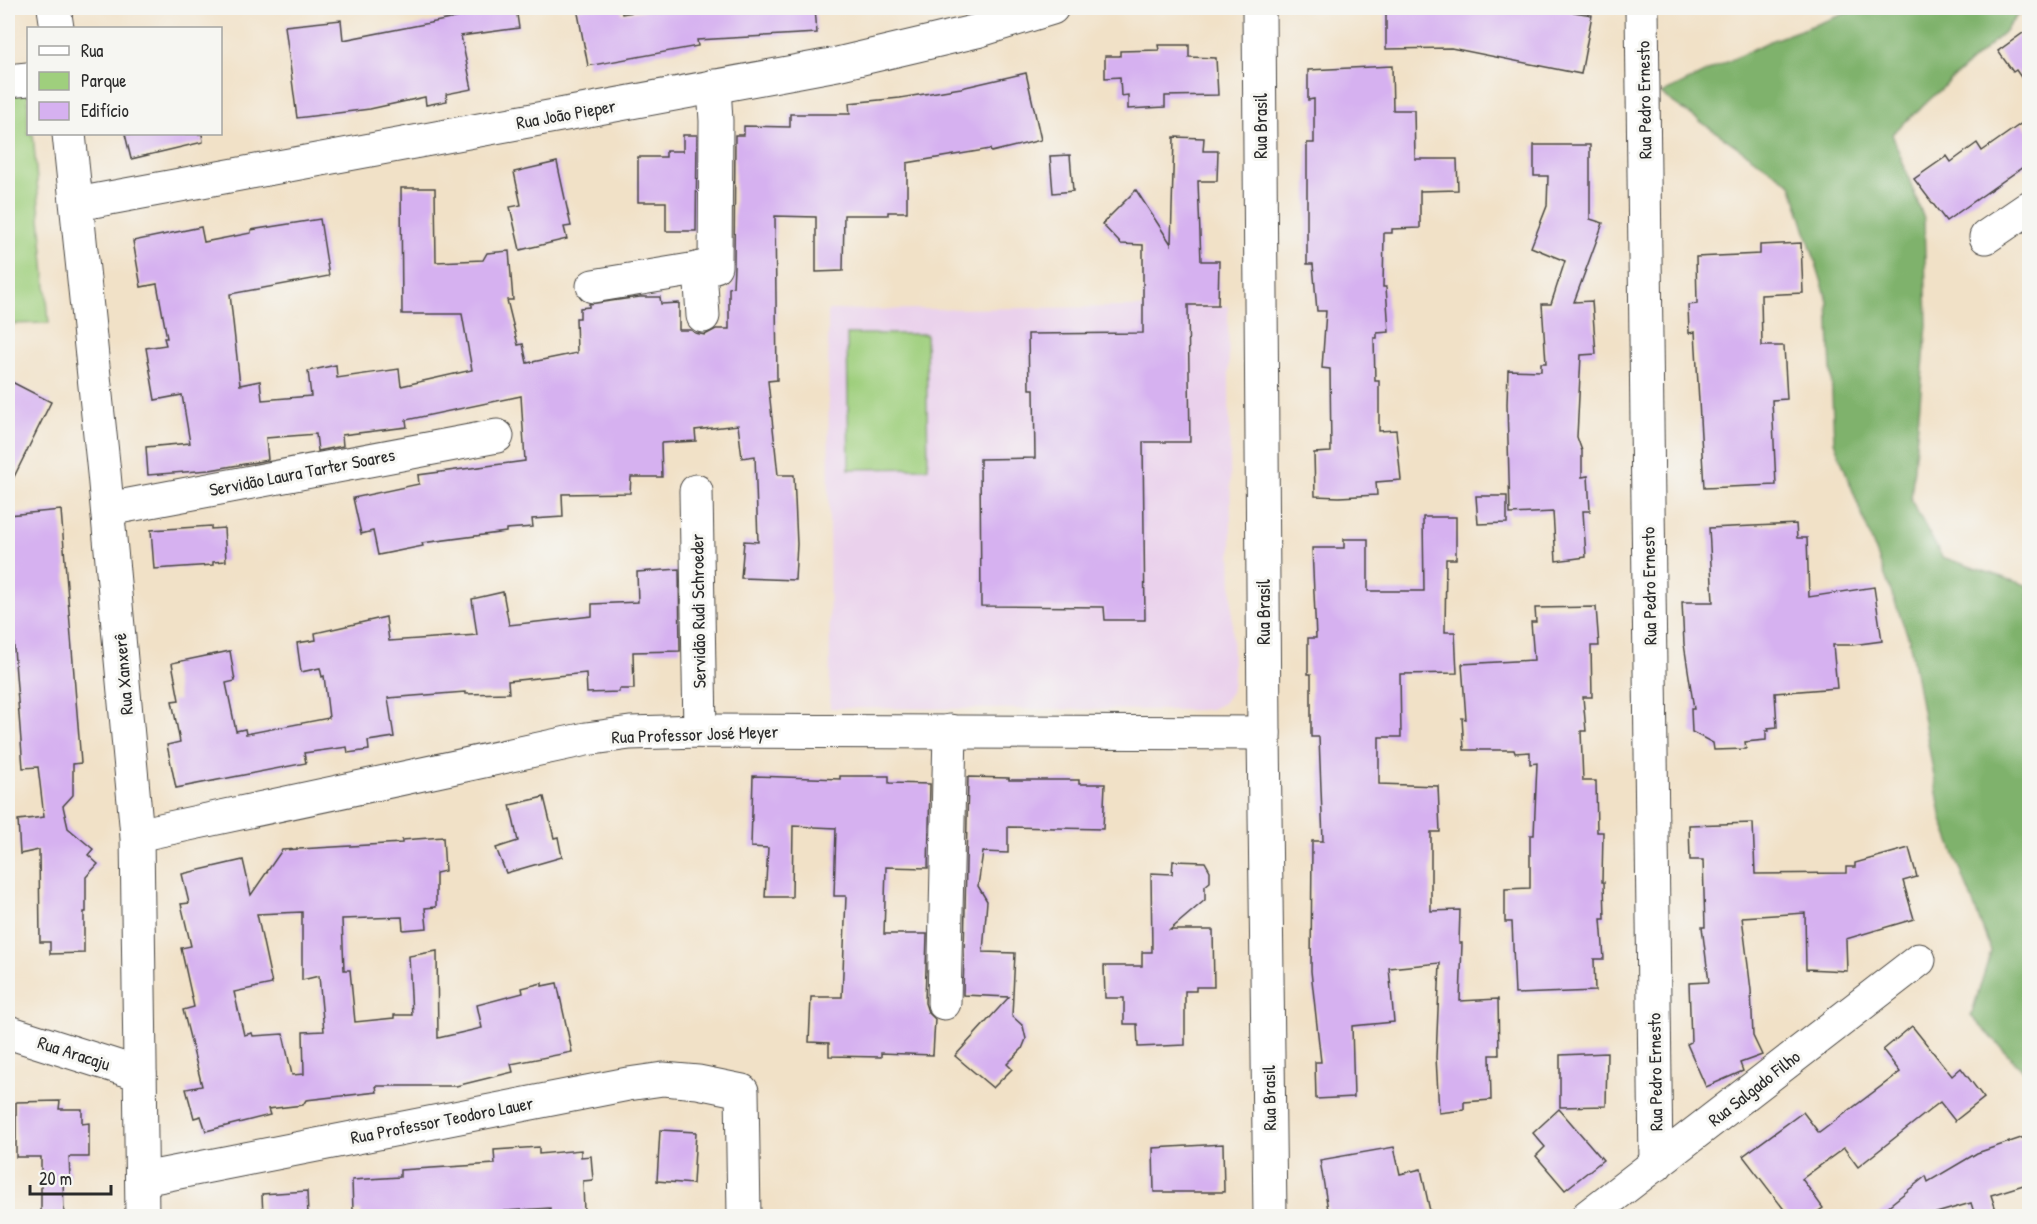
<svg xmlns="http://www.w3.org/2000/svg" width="2037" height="1224" font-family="'Patrick Hand',sans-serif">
  <rect width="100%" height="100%" fill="#f6f6f2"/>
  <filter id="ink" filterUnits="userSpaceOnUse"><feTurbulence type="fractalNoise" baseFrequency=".0167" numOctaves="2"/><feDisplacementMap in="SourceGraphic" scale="12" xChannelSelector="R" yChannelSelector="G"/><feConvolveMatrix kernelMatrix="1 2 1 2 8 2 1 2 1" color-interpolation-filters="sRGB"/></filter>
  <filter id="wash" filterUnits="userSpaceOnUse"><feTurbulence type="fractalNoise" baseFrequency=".008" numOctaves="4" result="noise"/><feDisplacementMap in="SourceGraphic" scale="24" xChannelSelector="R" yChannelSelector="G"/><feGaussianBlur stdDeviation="1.35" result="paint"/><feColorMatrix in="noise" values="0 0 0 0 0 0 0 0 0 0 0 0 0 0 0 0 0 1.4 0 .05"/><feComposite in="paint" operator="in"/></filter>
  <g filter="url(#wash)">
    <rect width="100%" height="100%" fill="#f1e1c7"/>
    <!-- built -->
    <polygon fill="#ead1ec" points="1228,306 1233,681 1231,692 1223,703 1211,709 1197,710 830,708 828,310"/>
    <!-- green -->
    <g fill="#9fcf7d" stroke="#657d54" stroke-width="1.5">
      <polygon points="28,93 28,134 33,134 49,323 8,324 8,96"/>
      <polygon points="847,334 926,334 928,468 849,469"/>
    </g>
    <!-- forest -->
    <polygon fill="#7fb26c" stroke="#556e4c" stroke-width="1.5" points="1861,8 2023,8 2004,32 1892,134 1924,219 1927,325 1911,500 1942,557 2029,586 2028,1075 1971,1016 1991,951 1942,820 1909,639 1834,441 1828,302 1791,184 1661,94 1770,41"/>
    <g id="blocks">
      <!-- building -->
      <g fill="#d6b1f0" fill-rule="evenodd">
        <polygon points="485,8 516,8 519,28 461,36 472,89 446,94 447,101 426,105 425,97 370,109 297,118 285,26 341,20 343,40 486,12"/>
        <polygon points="577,8 621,8 622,14 657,8 815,8 817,33 697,40 698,46 588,66"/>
        <polygon points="1386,8 1550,8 1592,15 1581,74 1451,48 1386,49"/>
        <polygon points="2030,28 2030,90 2016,70 2013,72 1998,51"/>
        <polygon points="1158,45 1189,45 1189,57 1216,58 1218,95 1165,96 1165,107 1128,109 1128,95 1121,96 1120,77 1105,78 1105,56 1120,56 1120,51 1159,50"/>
        <polygon points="1392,66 1393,110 1414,110 1415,159 1457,159 1458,190 1420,191 1420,228 1392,229 1392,233 1384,233 1383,287 1386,287 1389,332 1377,333 1377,338 1374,338 1375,381 1379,381 1379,431 1396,430 1401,480 1376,482 1377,495 1339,497 1315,496 1314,453 1331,452 1330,369 1322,368 1326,311 1317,311 1313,264 1307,264 1307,143 1314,143 1314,99 1308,100 1308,70"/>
        <polygon points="1026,73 1041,140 991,152 990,149 907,163 907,212 888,212 888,215 844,215 843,271 816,272 816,217 775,216 777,380 768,381 778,475 794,475 797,544 795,580 741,578 744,541 758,542 755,456 742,458 738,425 695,430 696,441 661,443 662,477 631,477 630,493 562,494 563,517 532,519 533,527 506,529 506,532 422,543 423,546 378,555 373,531 361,534 353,498 419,484 418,475 525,461 521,396 406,420 407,427 342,435 343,446 318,451 316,434 266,438 268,460 210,470 148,475 146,447 190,443 182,395 155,400 146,348 166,345 164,338 167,338 157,284 141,287 133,241 201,227 204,242 251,233 251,230 320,219 329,276 230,294 240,385 260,381 262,400 311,396 308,371 336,365 337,378 399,369 401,386 472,370 462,314 402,314 401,188 435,188 436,262 483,260 487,253 509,251 513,300 507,300 518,345 523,344 527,363 577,353 576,318 580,318 580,308 589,307 589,304 640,297 660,297 661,304 679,303 679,330 691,330 695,333 705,335 716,329 729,329 729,288 733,287 734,266 735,135 744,135 744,126 790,127 790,114 850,114 849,103 900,98 961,88"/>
        <polygon points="2022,123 2030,133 2030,162 1946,221 1914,179 1947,156 1951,162 1977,143 1982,151"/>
        <polygon points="125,134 202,134 203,142 131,159"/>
        <polygon points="683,135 697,135 696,231 666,231 666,202 638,202 638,157 666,157 666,151 683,151"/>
        <polygon points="1174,137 1204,138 1203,151 1218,151 1217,181 1198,181 1201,261 1219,261 1218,305 1188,305 1190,442 1143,442 1145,620 1105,620 1104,607 981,606 980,459 1035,458 1034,389 1029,389 1028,334 1143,333 1143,245 1121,244 1102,224 1136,190 1171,244"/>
        <polygon points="1534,145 1590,145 1590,219 1603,223 1574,302 1592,301 1596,354 1581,355 1577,437 1582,451 1582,477 1588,476 1590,511 1583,511 1586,557 1556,561 1553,512 1510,514 1507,404 1508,370 1541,371 1541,363 1546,363 1542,304 1551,304 1565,261 1531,247 1547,206 1548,176 1534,176"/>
        <polygon points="1070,155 1073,191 1053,193 1050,156"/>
        <polygon points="557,162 571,226 564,227 567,239 520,250 510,207 521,205 514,172"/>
        <polygon points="1801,243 1803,293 1761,295 1762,346 1784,346 1787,399 1772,400 1776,485 1704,488 1695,332 1689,333 1688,305 1697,304 1696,257 1760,254 1760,245"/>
        <polygon points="8,380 51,402 8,489"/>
        <polygon points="1476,496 1507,496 1507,523 1478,524"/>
        <polygon points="61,510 81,763 73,764 73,795 63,806 68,828 93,849 88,855 98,864 86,877 86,912 84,912 84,953 50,954 50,942 40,942 39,850 20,854 18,820 44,817 38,767 23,768 8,568 8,515"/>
        <polygon points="1423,517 1456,517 1456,559 1446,559 1445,632 1455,632 1457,673 1400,674 1401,737 1379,737 1379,784 1438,786 1440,832 1431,832 1431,911 1460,910 1459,943 1462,943 1460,1001 1498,999 1499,1055 1490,1055 1491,1100 1464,1102 1464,1110 1439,1113 1436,1057 1440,963 1389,968 1394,1022 1352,1026 1354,1097 1316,1099 1315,1062 1321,1062 1311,971 1312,841 1323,841 1319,737 1311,737 1311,674 1308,674 1308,638 1316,638 1312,548 1344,548 1344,539 1368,539 1368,591 1424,591"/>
        <polygon points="1796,524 1797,538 1807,538 1809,597 1874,587 1882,641 1852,645 1833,645 1837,688 1775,693 1777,727 1768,728 1769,731 1766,731 1766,740 1745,742 1746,749 1714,750 1713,743 1692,732 1691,709 1694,709 1684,644 1682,602 1713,602 1709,528"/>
        <polygon points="211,526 211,529 224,528 226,561 213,562 213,565 154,569 151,530"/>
        <polygon points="679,569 680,651 633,652 634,689 619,689 619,692 587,693 586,673 508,681 509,693 465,694 465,692 388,698 394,737 368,741 369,750 348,753 347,747 304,753 306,763 176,788 167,745 180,742 172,701 179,700 172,663 230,651 235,681 226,683 236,731 245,729 246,734 329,718 324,676 322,677 320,668 301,672 297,643 316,640 315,633 386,617 389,641 477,635 472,599 503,592 509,625 592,616 592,604 638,602 637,572"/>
        <polygon points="1596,607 1599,646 1591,646 1592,697 1583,697 1586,731 1581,731 1583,781 1596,781 1597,832 1603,832 1602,882 1604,882 1605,919 1601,919 1604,959 1594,959 1595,991 1515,994 1512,922 1505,922 1505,889 1530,888 1530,835 1534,835 1537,763 1530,764 1530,752 1515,753 1514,750 1464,750 1462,718 1466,719 1462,664 1534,660 1531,622 1536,622 1535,608"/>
        <polygon points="753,776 840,779 840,776 889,776 889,783 930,784 928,868 886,867 884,934 927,934 925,1003 928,1012 935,1019 933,1055 881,1053 881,1057 829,1056 829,1043 809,1042 811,997 842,997 846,896 834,896 836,828 793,826 792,897 765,897 768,848 751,847"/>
        <polygon points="968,777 1009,778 1009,780 1079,780 1079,784 1105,784 1103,829 1008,827 1008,853 983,852 978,886 987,901 983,952 1015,953 1012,1016 1023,1026 1026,1039 1022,1049 1007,1064 1012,1069 993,1088 955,1056 1009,997 963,995"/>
        <polygon points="544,797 554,838 558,837 562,857 506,873 496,848 518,841 510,805"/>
        <polygon points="1753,823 1755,874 1846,873 1846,867 1855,867 1855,863 1909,848 1917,877 1903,881 1914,919 1846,939 1847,971 1806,969 1805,913 1742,917 1751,990 1753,1036 1762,1055 1740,1063 1743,1071 1706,1087 1687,1044 1691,1042 1689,983 1709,982 1702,927 1705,927 1703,860 1690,860 1689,825"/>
        <path d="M443 837 445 871 436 873V907L425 908 427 928 403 930 402 917 342 919 344 970H350L355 1022 394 1018V1015H412L409 956 437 951 438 1038 482 1028 477 1005 523 993 522 988 542 983V986L557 983 572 1052 511 1064 513 1072 456 1086H376L377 1092 306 1100 303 1105 268 1109 270 1115 206 1131 201 1116 194 1118 186 1089 202 1086 183 1010 194 1007 181 948 191 946 181 904 189 903 182 874 243 860 251 895 282 850 402 843V840ZM302 912V980L319 976 324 1031 303 1032 304 1074 292 1075 283 1034 253 1036 252 1033 244 1035 234 992 272 984 257 914Z"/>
        <polygon points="1173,861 1205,862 1210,871 1210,882 1205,886 1205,900 1170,930 1213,930 1214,987 1196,987 1196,991 1185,991 1185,1045 1138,1047 1137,1024 1124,1024 1124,998 1105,998 1104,966 1142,966 1142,952 1152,952 1151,873 1172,874"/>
        <polygon points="1912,1026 1952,1076 1961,1068 1984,1098 1955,1121 1940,1102 1858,1167 1844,1148 1802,1179 1823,1208 1811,1216 1789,1216 1743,1156 1803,1112 1819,1133 1900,1072 1883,1050"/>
        <polygon points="1607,1053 1606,1106 1560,1107 1560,1055"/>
        <polygon points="60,1101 59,1109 82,1109 82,1124 89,1123 89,1157 69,1157 70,1177 63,1177 64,1216 41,1216 41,1157 16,1157 16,1102"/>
        <polygon points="1559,1109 1603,1160 1565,1190 1536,1156 1545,1147 1533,1133"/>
        <polygon points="660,1130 696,1132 693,1184 657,1181"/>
        <polygon points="2030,1135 2030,1183 1991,1195 1997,1213 1984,1216 1975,1216 1971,1203 1926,1216 1876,1216 1926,1176 1928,1182 1977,1153"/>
        <polygon points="1223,1144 1224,1192 1154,1192 1153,1148"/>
        <polygon points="539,1147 539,1154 581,1150 581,1157 591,1156 593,1180 583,1181 584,1213 550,1216 550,1208 490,1212 490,1216 361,1216 361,1211 353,1211 352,1180 400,1177 400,1170 495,1164 494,1150"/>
        <polygon points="1394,1147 1400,1174 1421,1169 1431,1216 1329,1216 1320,1160"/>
        <polygon points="307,1191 308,1216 263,1216 262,1194"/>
      </g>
    </g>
  </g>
  <g filter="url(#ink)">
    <use href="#blocks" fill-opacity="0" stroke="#494642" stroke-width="1.5"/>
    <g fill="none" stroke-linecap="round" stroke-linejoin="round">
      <!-- minor casing -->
      <g stroke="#494642" stroke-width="35">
        <g id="minor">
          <polyline points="54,8 57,28"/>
          <polyline points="1259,8 1264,733 1270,1216"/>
          <polyline points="1642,8 1656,1165"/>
          <polyline points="8,81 28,79"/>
          <polyline points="69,134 104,473 137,835 142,1216"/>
          <polyline points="77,204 837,64 977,31 1052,8"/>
          <polyline points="1986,237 2030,207"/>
          <polyline points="700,268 703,316"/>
          <polyline points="593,286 715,266 716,121 714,86"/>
          <polyline points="696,491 700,731"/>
          <polyline points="108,509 497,436"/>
          <polyline points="137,835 586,739 630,733 700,731 1264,733"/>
          <polyline points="944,1003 950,731"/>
          <polyline points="8,1032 140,1074"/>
          <polyline points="143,1179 628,1084 663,1079 698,1082 742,1091 744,1216"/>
          <polyline points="1588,1216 1919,960"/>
        </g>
      </g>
      <!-- minor -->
      <use href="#minor" stroke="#fff" stroke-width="33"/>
    </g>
  </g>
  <g text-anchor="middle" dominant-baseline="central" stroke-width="6" stroke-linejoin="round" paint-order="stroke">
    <!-- street labels -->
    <g font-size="18" fill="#2b2b2b" stroke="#f6f6f2">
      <text transform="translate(1644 100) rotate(-91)">Rua Pedro Ernesto</text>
      <text transform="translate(566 114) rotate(-10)">Rua João Pieper</text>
      <text transform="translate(1260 126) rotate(-90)">Rua Brasil</text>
      <text transform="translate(302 472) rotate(-11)">Servidão Laura Tarter Soares</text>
      <text transform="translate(1649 586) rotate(-91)">Rua Pedro Ernesto</text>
      <text transform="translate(698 611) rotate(-91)">Servidão Rudi Schroeder</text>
      <text transform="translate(1263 612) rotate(-90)">Rua Brasil</text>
      <text transform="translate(123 674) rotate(-95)">Rua Xanxerê</text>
      <text transform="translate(695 734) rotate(-2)">Rua Professor José Meyer</text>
      <text transform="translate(74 1053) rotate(18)">Rua Aracaju</text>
      <text transform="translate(1655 1072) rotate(-91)">Rua Pedro Ernesto</text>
      <text transform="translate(1754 1088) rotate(-38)">Rua Salgado Filho</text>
      <text transform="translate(1269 1098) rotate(-91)">Rua Brasil</text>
      <text transform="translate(442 1120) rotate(-11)">Rua Professor Teodoro Lauer</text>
    </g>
  </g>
  <!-- margin -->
  <rect width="2037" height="1224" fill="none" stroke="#f6f6f2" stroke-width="30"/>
  <!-- legend -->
  <rect x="27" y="27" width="195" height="108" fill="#f6f6f2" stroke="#a5a5a2" stroke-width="1.5"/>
  <rect x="39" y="46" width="30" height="9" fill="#ffffff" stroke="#a5a5a2" stroke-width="1.5"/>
  <text x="81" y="57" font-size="18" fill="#2b2b2b">Rua</text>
  <rect x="39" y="72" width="30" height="18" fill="#9fcf7d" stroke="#a5a5a2" stroke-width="1.5"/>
  <text x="81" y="87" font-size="18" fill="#2b2b2b">Parque</text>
  <rect x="39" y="102" width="30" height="18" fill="#d6b1f0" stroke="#a5a5a2" stroke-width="1.5"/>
  <text x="81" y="117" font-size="18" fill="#2b2b2b">Edifício</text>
  <!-- scale -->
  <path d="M30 1185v9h81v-9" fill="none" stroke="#2b2b2b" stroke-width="3"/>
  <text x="39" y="1185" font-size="18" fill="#2b2b2b" stroke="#f6f6f2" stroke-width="4.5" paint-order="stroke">20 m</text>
</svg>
